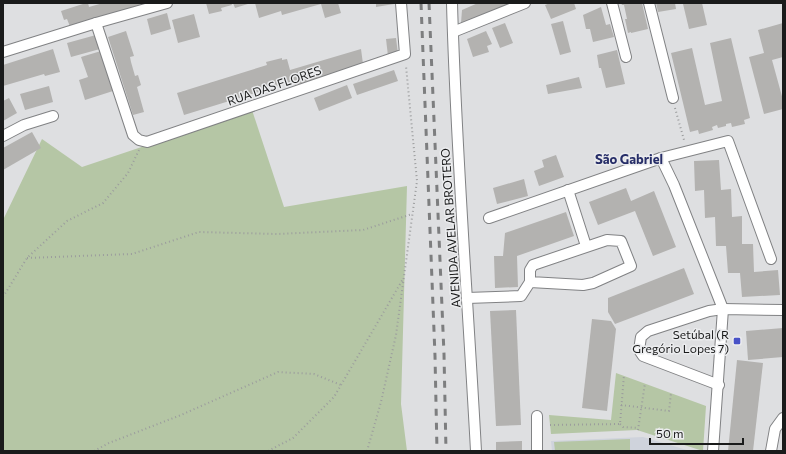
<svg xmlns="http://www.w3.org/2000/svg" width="786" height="454" font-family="Commissioner,sans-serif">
  <rect width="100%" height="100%" fill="#dedfe1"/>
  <!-- built -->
  <polygon fill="#cfd3dc" points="643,437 690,451 552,451 551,441"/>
  <!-- green -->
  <g fill="#b5c6a5">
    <polygon points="252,110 284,207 407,186 401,404 407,451 3,451 3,220 42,139 82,167"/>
    <polygon points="616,373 706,406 703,451 637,430 551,434 549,415 611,420"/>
    <polygon points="630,439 630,451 555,451 554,442"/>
  </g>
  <!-- building -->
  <g fill="#b3b2b0">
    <polygon points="86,3 88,3 89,7 103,3 154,3 71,29 67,19 64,20 61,11"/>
    <polygon points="206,3 231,3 232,5 221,8 222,11 209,14"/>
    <polygon points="233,3 251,3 235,8"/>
    <polygon points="255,3 338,3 341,13 325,18 321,4 282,15 281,11 259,18"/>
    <polygon points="376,3 394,3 394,4 376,7"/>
    <polygon points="478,3 518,3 469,23 461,23 462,10"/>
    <polygon points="550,3 574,3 576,9 551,19 545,5"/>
    <polygon points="621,3 642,3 648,29 631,33 631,32 628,33 625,19 627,19 624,5 622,5"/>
    <polygon points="656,3 675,3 676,9 658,12"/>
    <polygon points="687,3 702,3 707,25 689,29 683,4"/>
    <polygon points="601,7 606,25 610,24 614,37 593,42 590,29 586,29 583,15"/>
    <polygon points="167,13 171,29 151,35 147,19"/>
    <polygon points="194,14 200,37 178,43 172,20"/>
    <polygon points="563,21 571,52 560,55 551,24"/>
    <polygon points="505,23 513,43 500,48 492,28"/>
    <polygon points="783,23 783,57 772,60 783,100 783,109 764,114 749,57 764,53 758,30"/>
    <polygon points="126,31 134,56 130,57 131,62 135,76 138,75 141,85 137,87 144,112 133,115 108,37"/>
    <polygon points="486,31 492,44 487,46 489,52 473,57 467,39"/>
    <polygon points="96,35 100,49 71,57 67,43"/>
    <polygon points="396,38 398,54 388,56 386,39"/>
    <polygon points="731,38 750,118 744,120 745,124 732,127 731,123 726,124 726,126 718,128 717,125 712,127 713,130 699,134 698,130 690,132 671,53 692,48 705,105 722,101 710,43"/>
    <polygon points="53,49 60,72 45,76 44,74 3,86 3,65"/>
    <polygon points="361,49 363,64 347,71 295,86 294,81 184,115 177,93 267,65 266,62 282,58 282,60 287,59 290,70"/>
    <polygon points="617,50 625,84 606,88 601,68 599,68 597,55"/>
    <polygon points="101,51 113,91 85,100 79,80 88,77 81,57"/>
    <polygon points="394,70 398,81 357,95 353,84"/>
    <polygon points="579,77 582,88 548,94 546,85"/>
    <polygon points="347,85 352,98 319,111 314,98"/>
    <polygon points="49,86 53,102 25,110 20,94"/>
    <polygon points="9,98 17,113 3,121 3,101"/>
    <polygon points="32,132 41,148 3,170 3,148"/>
    <polygon points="556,155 564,177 539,186 534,171 544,167 542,160"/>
    <polygon points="719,160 721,190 731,189 732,217 742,216 742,244 753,244 754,272 778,270 780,295 742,297 740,273 728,273 726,246 716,246 715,217 705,218 704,190 695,191 694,161"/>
    <polygon points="524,179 528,196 497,204 493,188"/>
    <polygon points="626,188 631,201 654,191 676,247 653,256 635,211 598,225 589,202"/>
    <polygon points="566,212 574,236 517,256 518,287 495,288 494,256 503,256 505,233"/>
    <polygon points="684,268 694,294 615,324 608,312 608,298"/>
    <polygon points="516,310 521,425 496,426 490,311"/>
    <polygon points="592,319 611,321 616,329 607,411 582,408"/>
    <polygon points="783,328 783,357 748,360 746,331"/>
    <polygon points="737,360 763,363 753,451 728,451"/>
    <polygon points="522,441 522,451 496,451 496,442"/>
  </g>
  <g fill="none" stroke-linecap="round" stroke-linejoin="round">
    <!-- minor casing -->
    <g stroke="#818284" stroke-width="12">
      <g id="minor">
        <path d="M452 3C456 153 468 302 476 451"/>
        <polyline points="612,3 626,57"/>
        <polyline points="649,3 673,98"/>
        <polyline points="96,23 133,135 139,140 147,142 405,54 401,3"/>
        <polyline points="453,32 525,3"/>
        <polyline points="3,52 96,23 167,3"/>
        <polyline points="3,136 24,125 53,116"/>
        <polyline points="661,158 728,141 771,259"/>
        <polyline points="568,190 586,246"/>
        <polyline points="489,218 661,158 674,185 723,309 713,451"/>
        <polyline points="467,298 521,296 530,282 530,270 533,265 607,240 621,241 631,266 593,283 583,285 530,282"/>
        <polyline points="719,385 643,356 639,350 641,337 648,331 709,311 723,309 783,310"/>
        <polyline points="537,416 537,451"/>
        <polyline points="771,451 775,429 783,418"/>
      </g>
    </g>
    <!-- path -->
    <g stroke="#9b9c9d" stroke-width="2" stroke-dasharray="1 3" stroke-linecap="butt">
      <polyline points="675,108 684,140"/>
      <polyline points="27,258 132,254 199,232 277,234 363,230 412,214"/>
      <polyline points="3,297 27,258 67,221 103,203 128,173 139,150"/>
      <polyline points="621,405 669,411 671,393"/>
      <polyline points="620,424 623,427 638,428"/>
      <polyline points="550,425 620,424 624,375"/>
      <polyline points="638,430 645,383"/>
      <polyline points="94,451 109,443 181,415 278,372 314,374 341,385"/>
      <polyline points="268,451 293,438 334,397 403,279"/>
      <polyline points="367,451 381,402 396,335 417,181 406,66"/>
    </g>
    <!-- minor -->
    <use href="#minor" stroke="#fff" stroke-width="10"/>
    <!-- rail -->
    <g stroke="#7d7e7f" stroke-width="3" stroke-dasharray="7 7" stroke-linecap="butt">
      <polyline points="421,3 435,356 437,451"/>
      <polyline points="429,3 444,354 446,451"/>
    </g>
  </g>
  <!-- markers -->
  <rect fill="#4852c7" stroke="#ebecee" stroke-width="1.5" x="733" y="337" width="8" height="8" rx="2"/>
  <g text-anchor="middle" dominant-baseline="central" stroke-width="3" stroke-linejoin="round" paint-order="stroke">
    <!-- street labels -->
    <g font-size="12" fill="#1a1b1b" stroke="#ebecee">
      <text transform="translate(274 85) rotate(-19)">RUA DAS FLORES</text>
      <text transform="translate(450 228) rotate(-94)">AVENIDA AVELAR BROTERO</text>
    </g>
    <!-- poi labels -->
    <g font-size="12" fill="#1a1b1b" stroke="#ebecee" text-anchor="end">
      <text x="729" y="334">Setúbal (R<tspan x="729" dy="14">Gregório Lopes 7)</tspan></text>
    </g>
    <!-- neighbourhood labels -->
    <g font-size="13" font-weight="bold" fill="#272e68" stroke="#ebecee">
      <text x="629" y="159">São Gabriel</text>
    </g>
  </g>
  <!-- border -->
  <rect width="786" height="454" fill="none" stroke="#1a1b1b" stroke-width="8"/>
  <!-- scale -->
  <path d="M650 438v6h93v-6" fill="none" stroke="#1a1b1b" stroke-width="2"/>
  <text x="656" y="438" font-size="12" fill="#1a1b1b" stroke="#ebecee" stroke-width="3" paint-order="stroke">50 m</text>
</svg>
